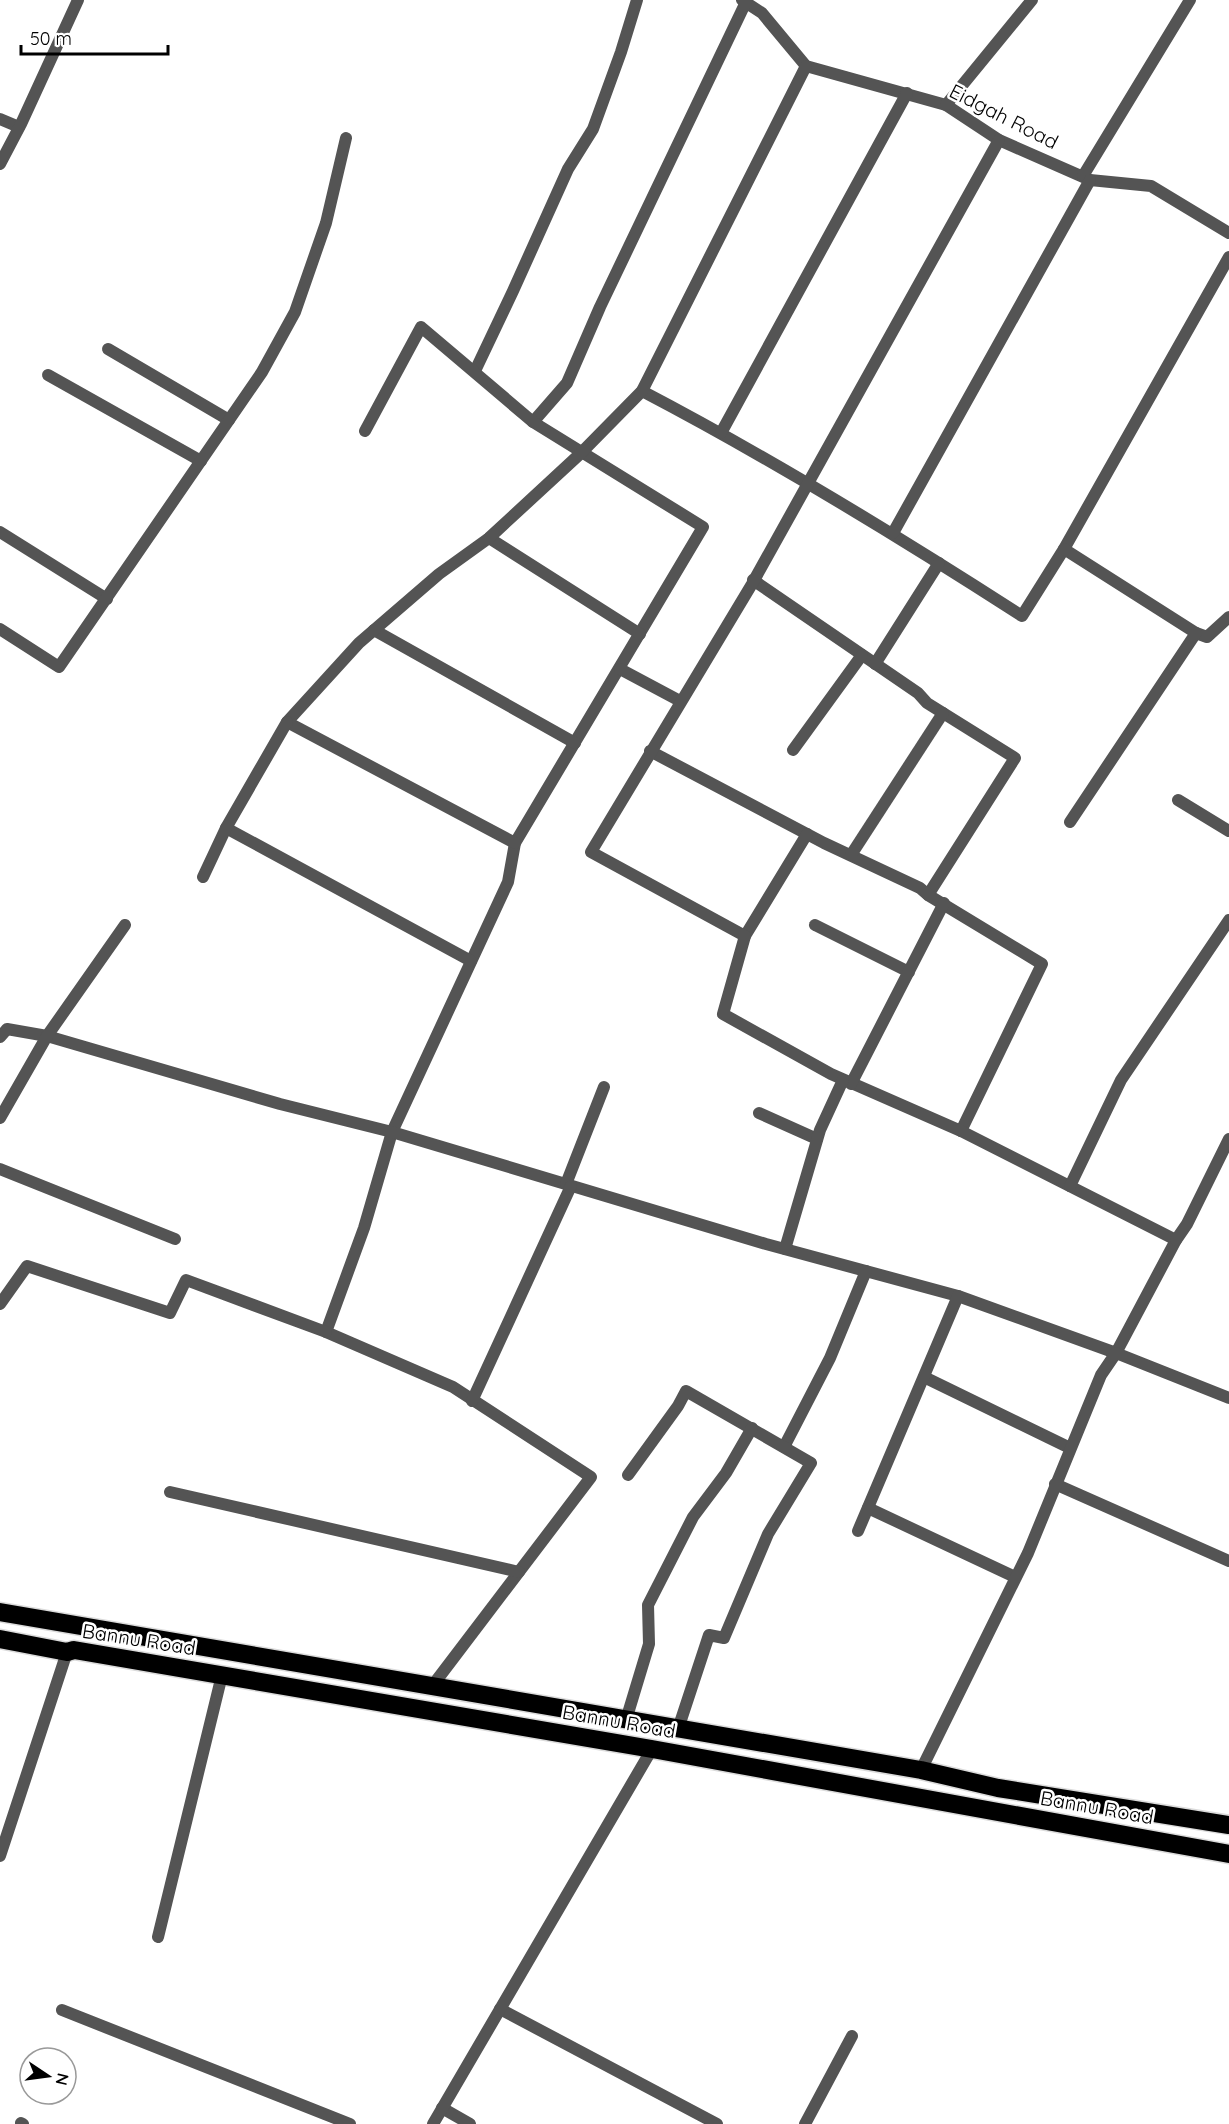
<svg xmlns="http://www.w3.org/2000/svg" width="1229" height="2124" font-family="Quicksand,sans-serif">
  <rect width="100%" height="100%" fill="#fff"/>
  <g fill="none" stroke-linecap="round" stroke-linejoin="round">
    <!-- highway casing -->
    <g stroke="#dbdbdb" stroke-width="21">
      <g id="highway">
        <polyline points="0,1612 921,1770 998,1788 1229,1825"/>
        <polyline points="0,1639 67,1652 74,1650 652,1749 1229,1854"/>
      </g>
    </g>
    <!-- street -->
    <g stroke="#545454" stroke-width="12">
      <polyline points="742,0 762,13 806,66 946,105 999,140 1090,180 1151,186 1229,233"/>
      <polyline points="946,105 1032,0"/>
      <polyline points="0,119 19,127"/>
      <polyline points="0,164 21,124 78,0"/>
      <polyline points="1083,176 1190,0"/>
      <polyline points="108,349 229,420"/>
      <polyline points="475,371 513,291 568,169 593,129 621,52 637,0"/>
      <polyline points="48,375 201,461"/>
      <path d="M642 391C772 459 898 536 1022 616L1064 549 1229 257"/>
      <polyline points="533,422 567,383 600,307 746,2"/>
      <polyline points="365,431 421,327 533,422 703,527 515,843 508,882 392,1132 364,1228 326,1332 453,1387 591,1477 433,1685"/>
      <polyline points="721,433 907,93"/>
      <polyline points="0,532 107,599"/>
      <polyline points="893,533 1090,180"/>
      <polyline points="489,538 640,634"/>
      <polyline points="1064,549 1196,633 1207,637 1229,617"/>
      <polyline points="753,580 918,693 927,703 1015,758 928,895"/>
      <polyline points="0,629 59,667 262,372 295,312 326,223 346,138"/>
      <polyline points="374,630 575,743"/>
      <polyline points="875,664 939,563"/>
      <polyline points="620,669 680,701"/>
      <polyline points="793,750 862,655"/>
      <polyline points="650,751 824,843 920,888 928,895 1042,964 961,1131"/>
      <polyline points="1178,800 1229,831"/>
      <polyline points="1070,822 1196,633"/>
      <polyline points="226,828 471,961"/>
      <polyline points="515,843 287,722 359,643 439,574 489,538 581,453 642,391 806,66"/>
      <polyline points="851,855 943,713"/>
      <polyline points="203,877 226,828 287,722"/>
      <polyline points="815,925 909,972"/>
      <polyline points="745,936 807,834"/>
      <polyline points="0,1037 7,1029 47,1036 280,1104 392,1132 766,1244 958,1296 1116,1353 1176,1240 961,1131 831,1074 723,1014 745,936 591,852 752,584 999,140"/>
      <polyline points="851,1084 944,903"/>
      <polyline points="759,1113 817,1139"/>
      <polyline points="0,1118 47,1036 125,925"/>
      <polyline points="0,1169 175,1239"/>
      <polyline points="566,1184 604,1087"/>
      <polyline points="1070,1186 1121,1080 1229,920"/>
      <polyline points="1176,1240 1187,1224 1229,1139"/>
      <polyline points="785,1249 820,1130 843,1080"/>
      <polyline points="0,1304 27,1266 170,1313 186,1280 326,1332"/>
      <polyline points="924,1377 1070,1448"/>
      <polyline points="472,1401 571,1186"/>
      <polyline points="784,1447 830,1358 866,1271"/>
      <polyline points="628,1475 678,1406 686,1391 811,1463 768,1534 724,1638 709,1635 678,1729"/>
      <polyline points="1055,1484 1229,1561"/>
      <polyline points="170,1492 519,1572"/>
      <polyline points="868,1508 1015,1577"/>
      <polyline points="858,1531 958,1296"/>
      <polyline points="626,1720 649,1644 648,1605 693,1517 726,1473 752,1428"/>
      <polyline points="921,1770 1028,1553 1101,1375 1116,1353 1229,1398"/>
      <polyline points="0,1856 67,1652"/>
      <polyline points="158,1937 222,1675"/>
      <polyline points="500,2009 717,2124"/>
      <polyline points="62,2010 350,2124"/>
      <polyline points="442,2108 470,2124"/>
      <polyline points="21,2123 23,2124"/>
      <polyline points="433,2124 652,1749"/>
      <polyline points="805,2124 852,2036"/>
    </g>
    <!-- highway -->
    <use href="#highway" stroke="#000" stroke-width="18"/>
  </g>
  <g text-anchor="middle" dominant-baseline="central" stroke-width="5" stroke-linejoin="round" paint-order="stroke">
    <!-- street labels -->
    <g font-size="20" fill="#000" stroke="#fff">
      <text transform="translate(1004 116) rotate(27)">Eidgah Road</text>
      <text transform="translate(139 1639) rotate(9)">Bannu Road</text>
      <text transform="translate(619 1721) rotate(10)">Bannu Road</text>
      <text transform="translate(1097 1807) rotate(10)">Bannu Road</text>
    </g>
  </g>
  <!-- north arrow -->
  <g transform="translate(48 2076) rotate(103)"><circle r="28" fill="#ffffff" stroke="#999999" stroke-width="1.5"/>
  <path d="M0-4.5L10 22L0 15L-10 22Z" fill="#000000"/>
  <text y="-9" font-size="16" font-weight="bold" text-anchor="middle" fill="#000000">N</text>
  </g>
  <!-- scale -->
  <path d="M21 45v9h147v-9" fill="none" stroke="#000000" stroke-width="3"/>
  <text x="30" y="45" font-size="18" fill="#000000" stroke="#ffffff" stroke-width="4.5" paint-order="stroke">50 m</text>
</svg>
